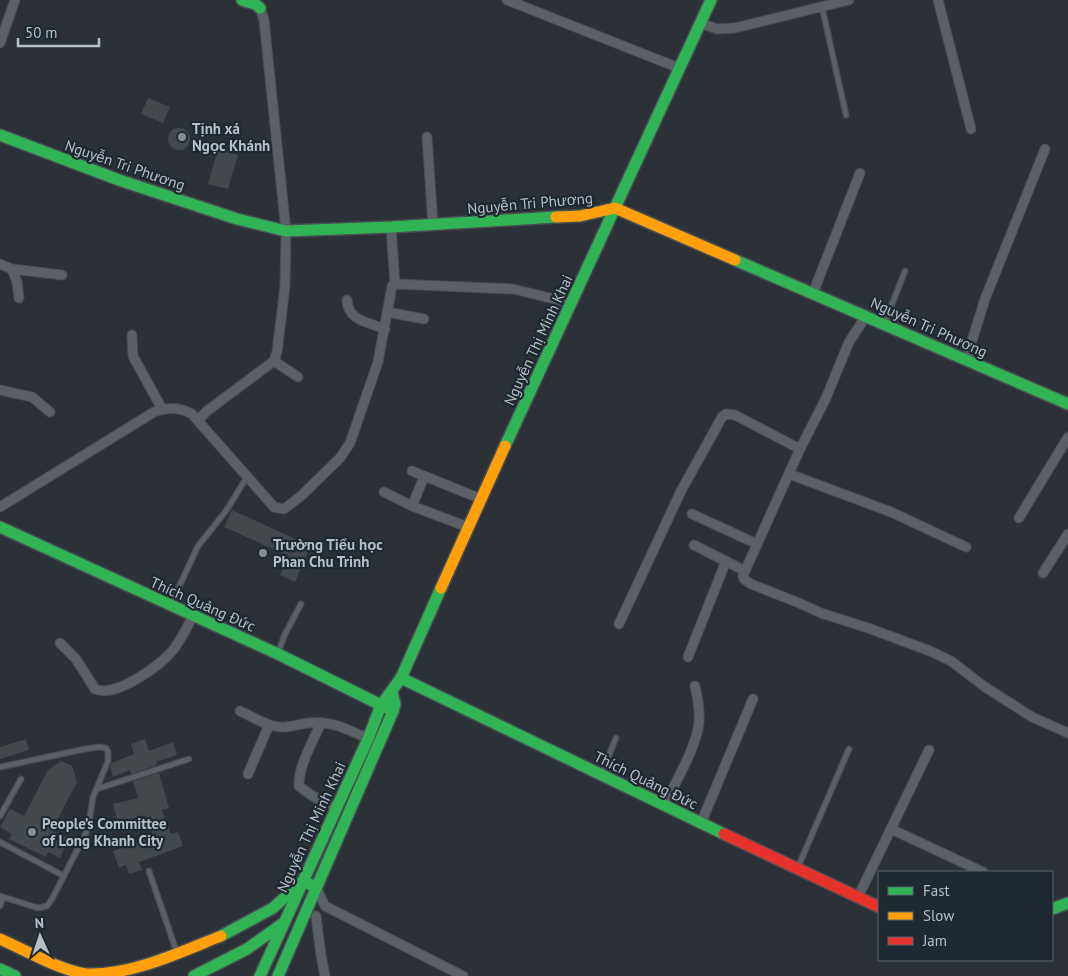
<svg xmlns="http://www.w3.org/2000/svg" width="1068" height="976" font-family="'PT Sans',sans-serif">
  <rect width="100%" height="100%" fill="#2b3137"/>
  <!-- building -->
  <g fill="#43484d">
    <polygon points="148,98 170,107 163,123 141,114"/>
    <circle cx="179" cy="139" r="11"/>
    <polygon points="218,149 238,155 228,189 208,184"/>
    <polygon points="232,510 311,546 295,582 280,575 289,556 224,527"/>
    <polygon points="26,739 29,750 0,759 0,747"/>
    <polygon points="145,739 149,751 173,742 177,755 156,762 157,765 131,774 130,770 113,777 110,767 112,763 134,754 131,744"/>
    <polygon points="61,761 72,766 77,782 52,830 69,839 60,858 48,852 46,857 9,839 12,834 0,827 10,809 24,816 48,770"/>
    <polygon points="159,773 169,808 162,810 171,834 178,832 183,846 139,862 142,870 129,874 126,865 119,868 113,851 153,836 145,815 118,823 113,804 138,798 133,781"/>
  </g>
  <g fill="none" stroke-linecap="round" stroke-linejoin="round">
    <!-- lane casing -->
    <g stroke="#484d52" stroke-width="7">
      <g id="lane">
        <polyline points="822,7 846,115"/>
        <polyline points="885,322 905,271"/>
        <polyline points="171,604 198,546 226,511 247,477"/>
        <polyline points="278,653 285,634 301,604"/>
        <polyline points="0,767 85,749 99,747 106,748 108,752 108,761 93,797 88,829 52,899 47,906 38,908 0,896"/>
        <polyline points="601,774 616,738"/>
        <polyline points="97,789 189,759"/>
        <polyline points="0,816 21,779"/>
        <polyline points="0,842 64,876"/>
        <polyline points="798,867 849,749"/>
        <polyline points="149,871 177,953"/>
        <polyline points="0,906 3,898"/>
      </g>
    </g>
    <!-- street casing -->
    <g stroke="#484d52" stroke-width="11">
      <g id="street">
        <polyline points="507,0 679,68"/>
        <polyline points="938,0 971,129"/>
        <polyline points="700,23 717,29 735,28 849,0"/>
        <polyline points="0,43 15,0"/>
        <polyline points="427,137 433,225"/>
        <polyline points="391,227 395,284"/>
        <polyline points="0,264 12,269 62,275"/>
        <polyline points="12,269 17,282 19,298"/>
        <polyline points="813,293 860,173"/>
        <path d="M347 300C348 321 368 322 385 329"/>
        <polyline points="387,312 424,319"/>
        <polyline points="866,316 849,342 826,398 800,449 745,571 743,576 744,579 751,584 799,603 821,613 868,628 930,651 951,661 985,687 1032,717 1068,733"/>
        <polyline points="132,335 133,356 162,409"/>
        <polyline points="966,360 985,299 1045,149"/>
        <polyline points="274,361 298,377"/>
        <polyline points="0,390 32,397 50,412"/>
        <polyline points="198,420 207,411 274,361 277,352 285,286 286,231 264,20 260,8"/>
        <polyline points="412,471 481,499"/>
        <polyline points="789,474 891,512 966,547"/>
        <polyline points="384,492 412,506 468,527"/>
        <polyline points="412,506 424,477"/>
        <path d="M0 507 154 412C168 407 179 407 192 414L274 507 284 509 301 496 340 458 350 443 378 362 392 286 395 284 513 289 571 303"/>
        <polyline points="692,514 757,544"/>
        <polyline points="1019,518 1068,437"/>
        <polyline points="694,545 745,571"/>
        <polyline points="1043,573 1068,534"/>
        <polyline points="619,624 681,491 722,417 726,414 735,415 800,449"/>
        <path d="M60 643 76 659 95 689C116 698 160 666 173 650 181 640 187 627 193 616"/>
        <polyline points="688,657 726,561"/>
        <path d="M240 711C253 717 266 726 280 727 289 728 299 724 308 723 330 720 348 729 368 739"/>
        <path d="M321 723C313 741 298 767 299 786L311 795 336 808"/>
        <polyline points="248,774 269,725"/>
        <path d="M664 806C675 783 693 753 698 729 701 716 698 699 695 686"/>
        <polyline points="701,823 753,699"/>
        <polyline points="891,829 983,872"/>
        <polyline points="316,887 325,906 463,976"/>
        <polyline points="858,897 929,750"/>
        <polyline points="316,916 321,955 325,976"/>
      </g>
    </g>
    <!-- fast casing -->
    <g stroke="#484d52" stroke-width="14">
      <g id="fast">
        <polyline points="242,0 255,4 260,8"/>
        <polyline points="0,135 119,180 237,219 286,231 391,227 556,217"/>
        <polyline points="735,260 1068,404"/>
        <polyline points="505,446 711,0"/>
        <polyline points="0,527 278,654 393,711"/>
        <polyline points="401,678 724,834"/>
        <polyline points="1052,909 1068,903"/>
        <polyline points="221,936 273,908 303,881 316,887"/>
        <polyline points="0,969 15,976"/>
        <polyline points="194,976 247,949 282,924"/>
        <polyline points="260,976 368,739 381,705 401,678 441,588"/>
        <polyline points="278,976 393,711 395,704 392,692"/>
      </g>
    </g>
    <!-- slow casing -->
    <g stroke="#484d52" stroke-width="14">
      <g id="slow">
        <polyline points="556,217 580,216 615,208 735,260"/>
        <polyline points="441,588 505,446"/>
        <path d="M0 939C25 950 59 970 86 974 131 976 180 952 221 936"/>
      </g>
    </g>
    <!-- jam casing -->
    <g stroke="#484d52" stroke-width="14">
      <polyline id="jam" points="724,834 879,907"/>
    </g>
    <!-- lane -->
    <use href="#lane" stroke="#5a6065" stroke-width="4.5"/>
    <!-- street -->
    <use href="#street" stroke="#5a6065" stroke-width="9"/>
    <!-- fast -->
    <use href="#fast" stroke="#30b455" stroke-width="11"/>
    <!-- slow -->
    <use href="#slow" stroke="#ff9f0a" stroke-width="11"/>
    <!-- jam -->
    <use href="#jam" stroke="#e5322d" stroke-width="11"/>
  </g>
  <!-- markers -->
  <g fill="#858d95" stroke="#1e2931" stroke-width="2">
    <circle cx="182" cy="137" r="5"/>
    <circle cx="263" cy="553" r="5"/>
    <circle cx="32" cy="832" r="5"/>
  </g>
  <g text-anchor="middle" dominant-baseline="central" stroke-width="4.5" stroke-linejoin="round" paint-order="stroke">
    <!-- poi labels -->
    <g font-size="15" font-weight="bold" fill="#b5bfc7" stroke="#1e2931" text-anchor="start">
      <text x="192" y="128">Tịnh xá<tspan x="192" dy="17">Ngọc Khánh</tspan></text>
      <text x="273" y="544">Trường Tiểu học<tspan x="273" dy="17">Phan Chu Trinh</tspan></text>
      <text x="42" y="823">People’s Committee<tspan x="42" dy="17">of Long Khanh City</tspan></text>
    </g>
    <!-- street labels -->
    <g font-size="15" fill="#b5bfc7" stroke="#1e2931">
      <text transform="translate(125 165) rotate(19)">Nguyễn Tri Phương</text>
      <text transform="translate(530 203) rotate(-5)">Nguyễn Tri Phương</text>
      <text transform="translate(929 327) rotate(24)">Nguyễn Tri Phương</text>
      <text transform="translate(538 340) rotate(-65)">Nguyễn Thị Minh Khai</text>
      <text transform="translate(203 604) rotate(24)">Thích Quảng Đức</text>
      <text transform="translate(646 780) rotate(26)">Thích Quảng Đức</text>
      <text transform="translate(311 827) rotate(-65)">Nguyễn Thị Minh Khai</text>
    </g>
  </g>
  <!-- legend -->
  <rect x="878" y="871" width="175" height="90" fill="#1e2931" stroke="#5a656d"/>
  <rect x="888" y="887" width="25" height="8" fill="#30b455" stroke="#5a656d"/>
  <text x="923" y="896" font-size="15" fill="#b5bfc7">Fast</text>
  <rect x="888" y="912" width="25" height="8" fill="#ff9f0a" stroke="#5a656d"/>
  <text x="923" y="921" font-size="15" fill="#b5bfc7">Slow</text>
  <rect x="888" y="937" width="25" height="8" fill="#e5322d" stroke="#5a656d"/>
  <text x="923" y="946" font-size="15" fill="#b5bfc7">Jam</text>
  <!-- north arrow -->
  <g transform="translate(40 936) rotate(357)" stroke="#1e2931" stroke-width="4" paint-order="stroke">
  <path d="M0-4L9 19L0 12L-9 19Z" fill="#b5bfc7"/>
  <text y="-8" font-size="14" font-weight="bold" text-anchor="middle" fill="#b5bfc7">N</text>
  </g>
  <!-- scale -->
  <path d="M18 38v8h81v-8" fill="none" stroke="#b5bfc7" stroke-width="2.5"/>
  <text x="25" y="38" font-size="15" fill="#b5bfc7" stroke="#1e2931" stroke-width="4" paint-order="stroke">50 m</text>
</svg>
